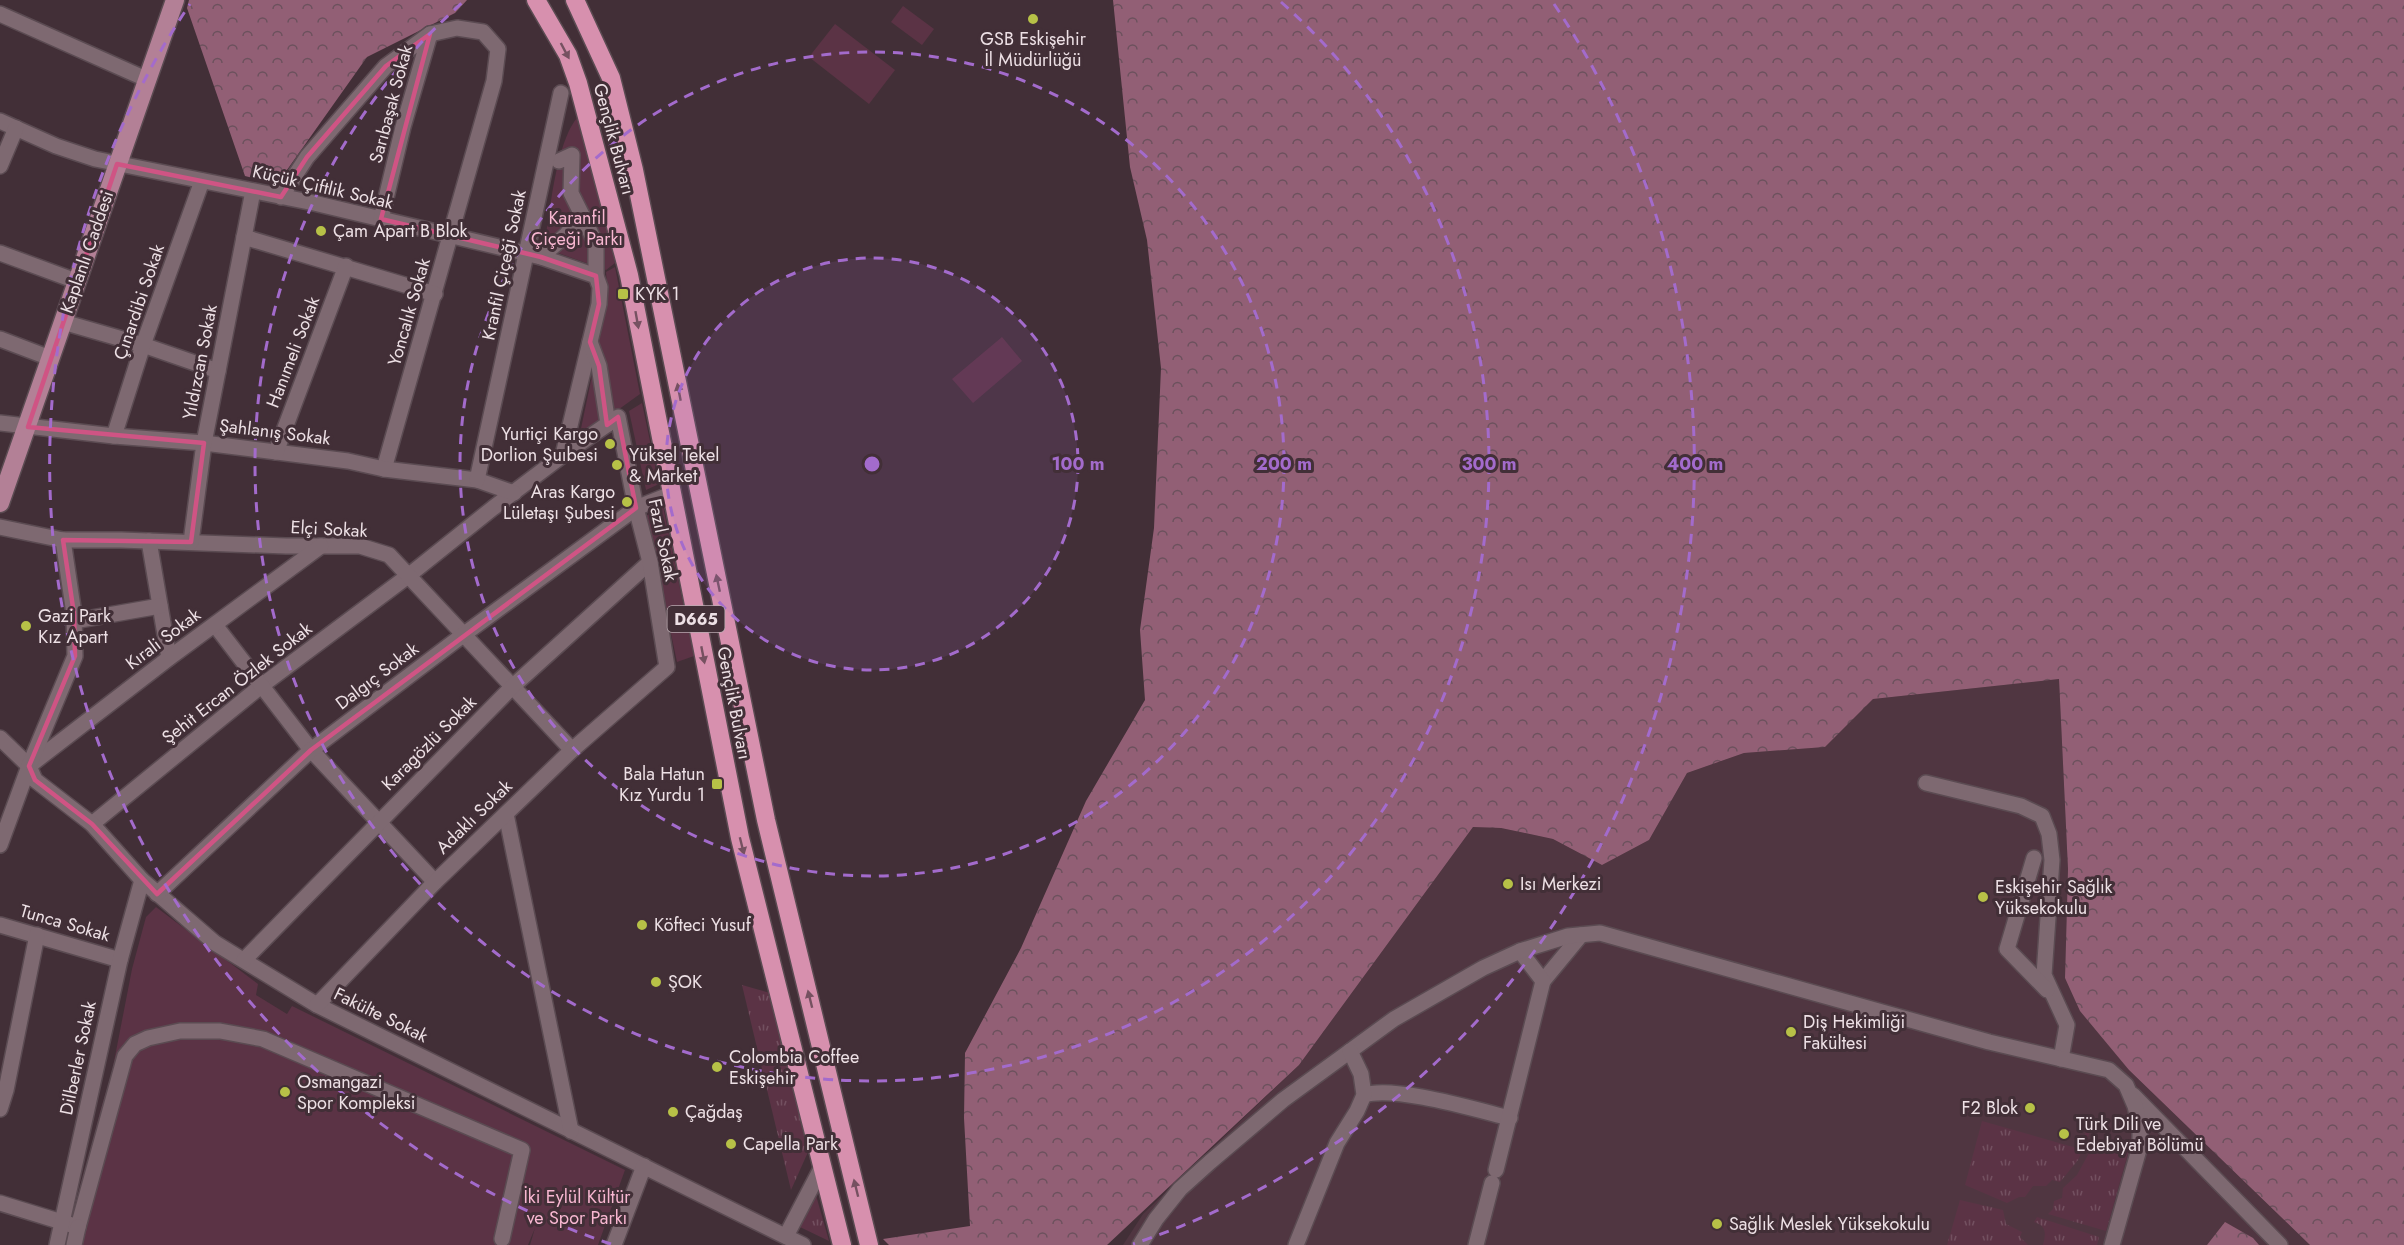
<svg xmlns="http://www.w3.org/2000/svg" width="2404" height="1245" font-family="Jost,sans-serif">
  <defs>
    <pattern id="grass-tufts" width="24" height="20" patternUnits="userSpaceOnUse" patternTransform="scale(1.5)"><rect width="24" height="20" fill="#5b3345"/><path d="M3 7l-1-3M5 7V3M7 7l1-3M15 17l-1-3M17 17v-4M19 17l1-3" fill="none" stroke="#735060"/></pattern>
    <pattern id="forest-crowns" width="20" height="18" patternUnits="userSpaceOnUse" patternTransform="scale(1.5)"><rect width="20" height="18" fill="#925f75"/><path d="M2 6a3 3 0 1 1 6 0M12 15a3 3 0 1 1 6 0" fill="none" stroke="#6c515d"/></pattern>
  </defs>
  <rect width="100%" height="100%" fill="#422f37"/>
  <!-- built -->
  <polygon fill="#503641" points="2059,679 2068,869 2065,978 2129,1070 2310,1245 1123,1245 1143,1214 1299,1065 1473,827 1501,828 1553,839 1602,865 1649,840 1687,773 1744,753 1825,747 1873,699"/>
  <!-- grass -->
  <g fill="url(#grass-tufts)">
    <polygon points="742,985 770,993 808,1152 791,1190"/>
    <polygon points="1982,1121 2080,1149 2086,1131 2090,1132 2078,1160 2060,1182 2052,1180 2046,1186 2033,1186 2025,1197 2019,1197 2007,1203 1965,1185"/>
    <polygon points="2110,1147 2129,1149 2106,1231 2048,1214 2053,1209 2054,1201 2062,1198 2063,1188 2077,1175 2089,1153 2103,1154"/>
    <polygon points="815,1192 829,1241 800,1227"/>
    <polygon points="1960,1200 2003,1210 2006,1224 2022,1232 2020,1237 2028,1245 1947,1245"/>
    <path d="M2037 1217 2099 1237 2097 1245H2043C2046 1234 2047 1226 2034 1222Z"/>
  </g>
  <!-- forest -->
  <g fill="url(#forest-crowns)">
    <polygon points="189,0 467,0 455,13 367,57 277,184 245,176 187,8"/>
    <polygon points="1113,0 2404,0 2404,1245 2310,1245 2129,1070 2080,1011 2065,978 2068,869 2059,679 1873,699 1825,747 1744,753 1687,773 1649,840 1602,865 1553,839 1501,828 1473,827 1299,1065 1107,1245 889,1245 883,1239 970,1226 964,1118 965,1053 1021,948 1086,801 1145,700 1140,630 1154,528 1161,368 1147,240 1130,167"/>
    <polygon points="2225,1222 2253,1238 2259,1245 2207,1245"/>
  </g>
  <!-- park -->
  <g fill="#5b3345">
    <polygon points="903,6 934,29 922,45 891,22"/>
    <polygon points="835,24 895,70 869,104 809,57"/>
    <path d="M581 114 600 185 615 263 606 270 544 248C550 215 556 135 581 114Z"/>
    <polygon points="615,267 640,394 579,438 608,299 606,272"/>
    <polygon points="1002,337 1022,361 973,403 952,379"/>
    <polygon points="642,403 659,484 646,490 629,411"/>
    <polygon points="663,506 694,656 677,662 646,516"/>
    <polygon points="156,907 258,984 256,995 287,1014 292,1006 625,1170 598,1245 530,1245 535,1228 528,1245 68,1245 100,1112 112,1072 132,969 146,917"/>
  </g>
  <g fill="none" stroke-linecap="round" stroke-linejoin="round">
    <!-- minor casing -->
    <g stroke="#5b4b52" stroke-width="18">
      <g id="minor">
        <polyline points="0,14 146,79"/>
        <polyline points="0,121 56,146 95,159 314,203 541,257 596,276 600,287 599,304 563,455 493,508 408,576 261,686 92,824"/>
        <polyline points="559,161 572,155 571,193 582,215"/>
        <polyline points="0,166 16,128"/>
        <polyline points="281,197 307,157 386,66 430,34 457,28 483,32 498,49 494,81 384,469"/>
        <polyline points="381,219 403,127 430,34"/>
        <polyline points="244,237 435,294"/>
        <polyline points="0,253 76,281"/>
        <polyline points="541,257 566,235 582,215 596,244 596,276"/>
        <polyline points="63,322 143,345 218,371"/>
        <polyline points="0,339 50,358"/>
        <polyline points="590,342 599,366 608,424"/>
        <polyline points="0,423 114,436 204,443 348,461 384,469 477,480 514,493"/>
        <polyline points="114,436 143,345 202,181"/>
        <polyline points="276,452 346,266"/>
        <polyline points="477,480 561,93"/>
        <polyline points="0,527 63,540 121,540 286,546 360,546 389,555 572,750"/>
        <polyline points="149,541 169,658"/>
        <polyline points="191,542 204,443 253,191"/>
        <polyline points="74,621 160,606"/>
        <polyline points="215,625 311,750 435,882"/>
        <polyline points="0,738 29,766 35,780 92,824 142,880 215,943 317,1005 803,1245"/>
        <polyline points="29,766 169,658 321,546"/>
        <polyline points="1926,783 2021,806 2042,816 2049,834 2052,860 2044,975 2067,1025 2061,1059"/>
        <polyline points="506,814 571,1131"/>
        <polyline points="0,845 29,766 75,656 74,614 63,540"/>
        <polyline points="2034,858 2007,949 2047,990"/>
        <polyline points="157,894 311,750 463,635 636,508 671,494"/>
        <polyline points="0,925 120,960"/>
        <polyline points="244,960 512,687 650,562"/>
        <polyline points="1543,981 1581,935"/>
        <polyline points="317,1005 435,882 572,750 667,667 650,562 636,508 618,417 563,455"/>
        <path d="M1364 1095C1394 1085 1477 1110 1510 1118"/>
        <polyline points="2133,1095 2280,1245"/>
        <polyline points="0,1109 6,1090 37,935"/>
        <polyline points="1496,1170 1543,981 1520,951"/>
        <polyline points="0,1203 78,1227 125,1056 135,1044 148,1038 180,1031 220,1031 263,1039 522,1150 502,1239"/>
        <polyline points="786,1236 823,1165"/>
        <polyline points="57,1245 120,960 142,880"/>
        <polyline points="74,1245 78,1227"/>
        <polyline points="614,1245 644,1166"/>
        <polyline points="1140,1245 1156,1219 1180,1189 1210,1162 1283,1100 1394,1019 1483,968 1520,951 1568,936 1600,933 1989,1042 2109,1070 2126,1085 2135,1106 2140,1127 2140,1146 2112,1245"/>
        <polyline points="1296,1245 1337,1143 1357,1111 1364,1095 1361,1074 1350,1051"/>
        <polyline points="1476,1245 1492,1183"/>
      </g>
    </g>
    <!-- major casing -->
    <g stroke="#5b4b52" stroke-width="21">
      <polyline id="major" points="0,503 175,0"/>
    </g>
    <!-- highway casing -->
    <g stroke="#5b4b52" stroke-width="21">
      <g id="highway">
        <polyline points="536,0 568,55 578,83 629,275 740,838 842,1245"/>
        <polyline points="575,0 611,78 634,170 766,820 869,1245"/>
      </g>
    </g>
    <!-- minor -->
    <use href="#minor" stroke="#7e6971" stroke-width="15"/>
    <!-- major -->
    <use href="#major" stroke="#b38096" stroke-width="18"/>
    <!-- highway -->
    <use href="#highway" stroke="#d790ae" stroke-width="18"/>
  </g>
  <!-- one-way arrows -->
  <defs><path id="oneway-solid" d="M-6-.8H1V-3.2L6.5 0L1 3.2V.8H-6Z" transform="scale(1.5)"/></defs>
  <g fill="#765161">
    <use href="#oneway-solid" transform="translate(565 51) rotate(62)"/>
    <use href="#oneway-solid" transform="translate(637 320) rotate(80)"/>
    <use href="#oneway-solid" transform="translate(679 392) rotate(-101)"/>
    <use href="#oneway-solid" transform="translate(718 583) rotate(-102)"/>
    <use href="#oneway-solid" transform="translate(703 655) rotate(79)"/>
    <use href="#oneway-solid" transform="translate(742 846) rotate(76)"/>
    <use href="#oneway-solid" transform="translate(810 999) rotate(-104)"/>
    <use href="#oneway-solid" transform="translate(856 1188) rotate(-104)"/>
  </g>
  <!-- marked area -->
  <path fill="none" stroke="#cf5484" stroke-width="4.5" stroke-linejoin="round" d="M430 34 381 219 541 257 596 276 599 304 590 342 599 366 607 425 618 417 636 508 311 750 157 894 92 824 35 780 29 766 75 656 74 614 63 540 191 542 204 443 28 427 117 164 281 197 307 157 386 66Z"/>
  <!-- distance rings -->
  <circle cx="872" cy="464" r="206" fill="#a36bcc" fill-opacity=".12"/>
  <g fill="none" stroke="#a36bcc" stroke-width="3" stroke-dasharray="10 8">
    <circle cx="872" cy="464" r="206"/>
    <circle cx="872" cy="464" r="412"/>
    <path d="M1281 2A617 617 0 1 1 463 2"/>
    <path d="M611 1244A823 823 0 0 1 190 4M1554 4A823 823 0 0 1 1133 1244"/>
  </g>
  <!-- markers -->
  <g fill="#b7c147" stroke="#422f37" stroke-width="2">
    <circle cx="1033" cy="19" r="6"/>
    <circle cx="321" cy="231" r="6"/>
    <rect x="617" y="288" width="12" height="12" rx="3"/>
    <circle cx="610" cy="444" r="6"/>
    <circle cx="617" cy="465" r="6"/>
    <circle cx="627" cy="502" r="6"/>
    <circle cx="26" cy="626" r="6"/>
    <rect x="711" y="778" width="12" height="12" rx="3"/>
    <circle cx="1508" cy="884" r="6"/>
    <circle cx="1983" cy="897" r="6"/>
    <circle cx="642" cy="925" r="6"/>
    <circle cx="656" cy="982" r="6"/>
    <circle cx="1791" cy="1032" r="6"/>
    <circle cx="717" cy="1067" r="6"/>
    <circle cx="285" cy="1092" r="6"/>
    <circle cx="2030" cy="1108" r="6"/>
    <circle cx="673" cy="1112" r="6"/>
    <circle cx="2064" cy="1134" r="6"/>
    <circle cx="731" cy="1144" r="6"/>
    <circle cx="1717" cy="1224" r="6"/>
  </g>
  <g text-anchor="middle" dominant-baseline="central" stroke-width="6" stroke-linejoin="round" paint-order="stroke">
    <!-- shield labels -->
    <rect fill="#422f37" stroke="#baabb1" stroke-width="1.5" x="667.5" y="606" width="57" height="26" rx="4.5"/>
    <g font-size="16" font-weight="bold" fill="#ede0e5">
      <text x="696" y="619">D665</text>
    </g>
    <!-- poi labels -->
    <g font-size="18" fill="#ede0e5" stroke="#422f37" text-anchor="start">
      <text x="1033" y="39" text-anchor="middle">GSB Eskişehir<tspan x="1033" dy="21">İl Müdürlüğü</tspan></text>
      <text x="333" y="231">Çam Apart B Blok</text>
      <text x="635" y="294">KYK 1</text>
      <text x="598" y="434" text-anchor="end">Yurtiçi Kargo<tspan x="598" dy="21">Dorlion Şuıbesi</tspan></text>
      <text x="629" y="455">Yüksel Tekel<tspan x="629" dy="21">&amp; Market</tspan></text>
      <text x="615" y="492" text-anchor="end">Aras Kargo<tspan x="615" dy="21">Lületaşı Şubesi</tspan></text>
      <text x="38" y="616">Gazi Park<tspan x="38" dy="21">Kız Apart</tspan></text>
      <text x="705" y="774" text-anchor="end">Bala Hatun<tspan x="705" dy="21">Kız Yurdu 1</tspan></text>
      <text x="1520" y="884">Isı Merkezi</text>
      <text x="1995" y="887">Eskişehir Sağlık<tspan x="1995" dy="21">Yüksekokulu</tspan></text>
      <text x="654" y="925">Köfteci Yusuf</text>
      <text x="668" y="982">ŞOK</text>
      <text x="1803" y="1022">Diş Hekimliği<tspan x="1803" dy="21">Fakültesi</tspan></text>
      <text x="729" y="1057">Colombia Coffee<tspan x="729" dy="21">Eskişehir</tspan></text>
      <text x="297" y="1082">Osmangazi<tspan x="297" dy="21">Spor Kompleksi</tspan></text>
      <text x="2018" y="1108" text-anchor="end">F2 Blok</text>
      <text x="685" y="1112">Çağdaş</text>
      <text x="2076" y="1124">Türk Dili ve<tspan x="2076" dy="21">Edebiyat Bölümü</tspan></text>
      <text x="743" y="1144">Capella Park</text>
      <text x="1729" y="1224">Sağlık Meslek Yüksekokulu</text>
    </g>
    <!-- street labels -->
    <g font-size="18" fill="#ede0e5" stroke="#422f37">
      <text transform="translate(391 104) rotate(-75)">Sarıbaşak Sokak</text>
      <text transform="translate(614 139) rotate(75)">Gençlik Bulvarı</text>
      <text transform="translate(323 187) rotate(13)">Küçük Çiftlik Sokak</text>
      <text transform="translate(87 252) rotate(-71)">Kaplanlı Caddesi</text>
      <text transform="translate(504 265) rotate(-78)">Kranfil Çiçeği Sokak</text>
      <text transform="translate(139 302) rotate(-71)">Çınardibi Sokak</text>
      <text transform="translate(409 312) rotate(-74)">Yoncalık Sokak</text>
      <text transform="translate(293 352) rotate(-69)">Hanımeli Sokak</text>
      <text transform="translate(200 362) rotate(-79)">Yıldızcan Sokak</text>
      <text transform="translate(275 432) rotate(7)">Şahlanış Sokak</text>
      <text transform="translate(329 529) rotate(3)">Elçi Sokak</text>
      <text transform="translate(663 540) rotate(78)">Fazıl Sokak</text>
      <text transform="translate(163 639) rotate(-37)">Kırali Sokak</text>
      <text transform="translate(377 676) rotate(-37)">Dalgıç Sokak</text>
      <text transform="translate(237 683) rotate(-38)">Şehit Ercan Özlek Sokak</text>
      <text transform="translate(734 703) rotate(79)">Gençlik Bulvarı</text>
      <text transform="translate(429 743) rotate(-45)">Karagözlü Sokak</text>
      <text transform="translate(474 817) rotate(-44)">Adaklı Sokak</text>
      <text transform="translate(65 923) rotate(16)">Tunca Sokak</text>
      <text transform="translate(381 1015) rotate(26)">Fakülte Sokak</text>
      <text transform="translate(78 1058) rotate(-78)">Dilberler Sokak</text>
    </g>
    <!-- park labels -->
    <g font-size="18" fill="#f8b7d1" stroke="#422f37">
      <text x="577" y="218">Karanfil<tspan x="577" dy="21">Çiçeği Parkı</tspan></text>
      <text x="577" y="1197">İki Eylül Kültür<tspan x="577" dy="21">ve Spor Parkı</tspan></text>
    </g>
  </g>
  <circle cx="872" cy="464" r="9" fill="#a36bcc" stroke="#422f37" stroke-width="3"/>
  <g font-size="18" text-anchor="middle" font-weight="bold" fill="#a36bcc" stroke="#422f37" stroke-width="6" stroke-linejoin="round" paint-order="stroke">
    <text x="1078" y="470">100 m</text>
    <text x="1284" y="470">200 m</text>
    <text x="1489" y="470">300 m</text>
    <text x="1695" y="470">400 m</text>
  </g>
</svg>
